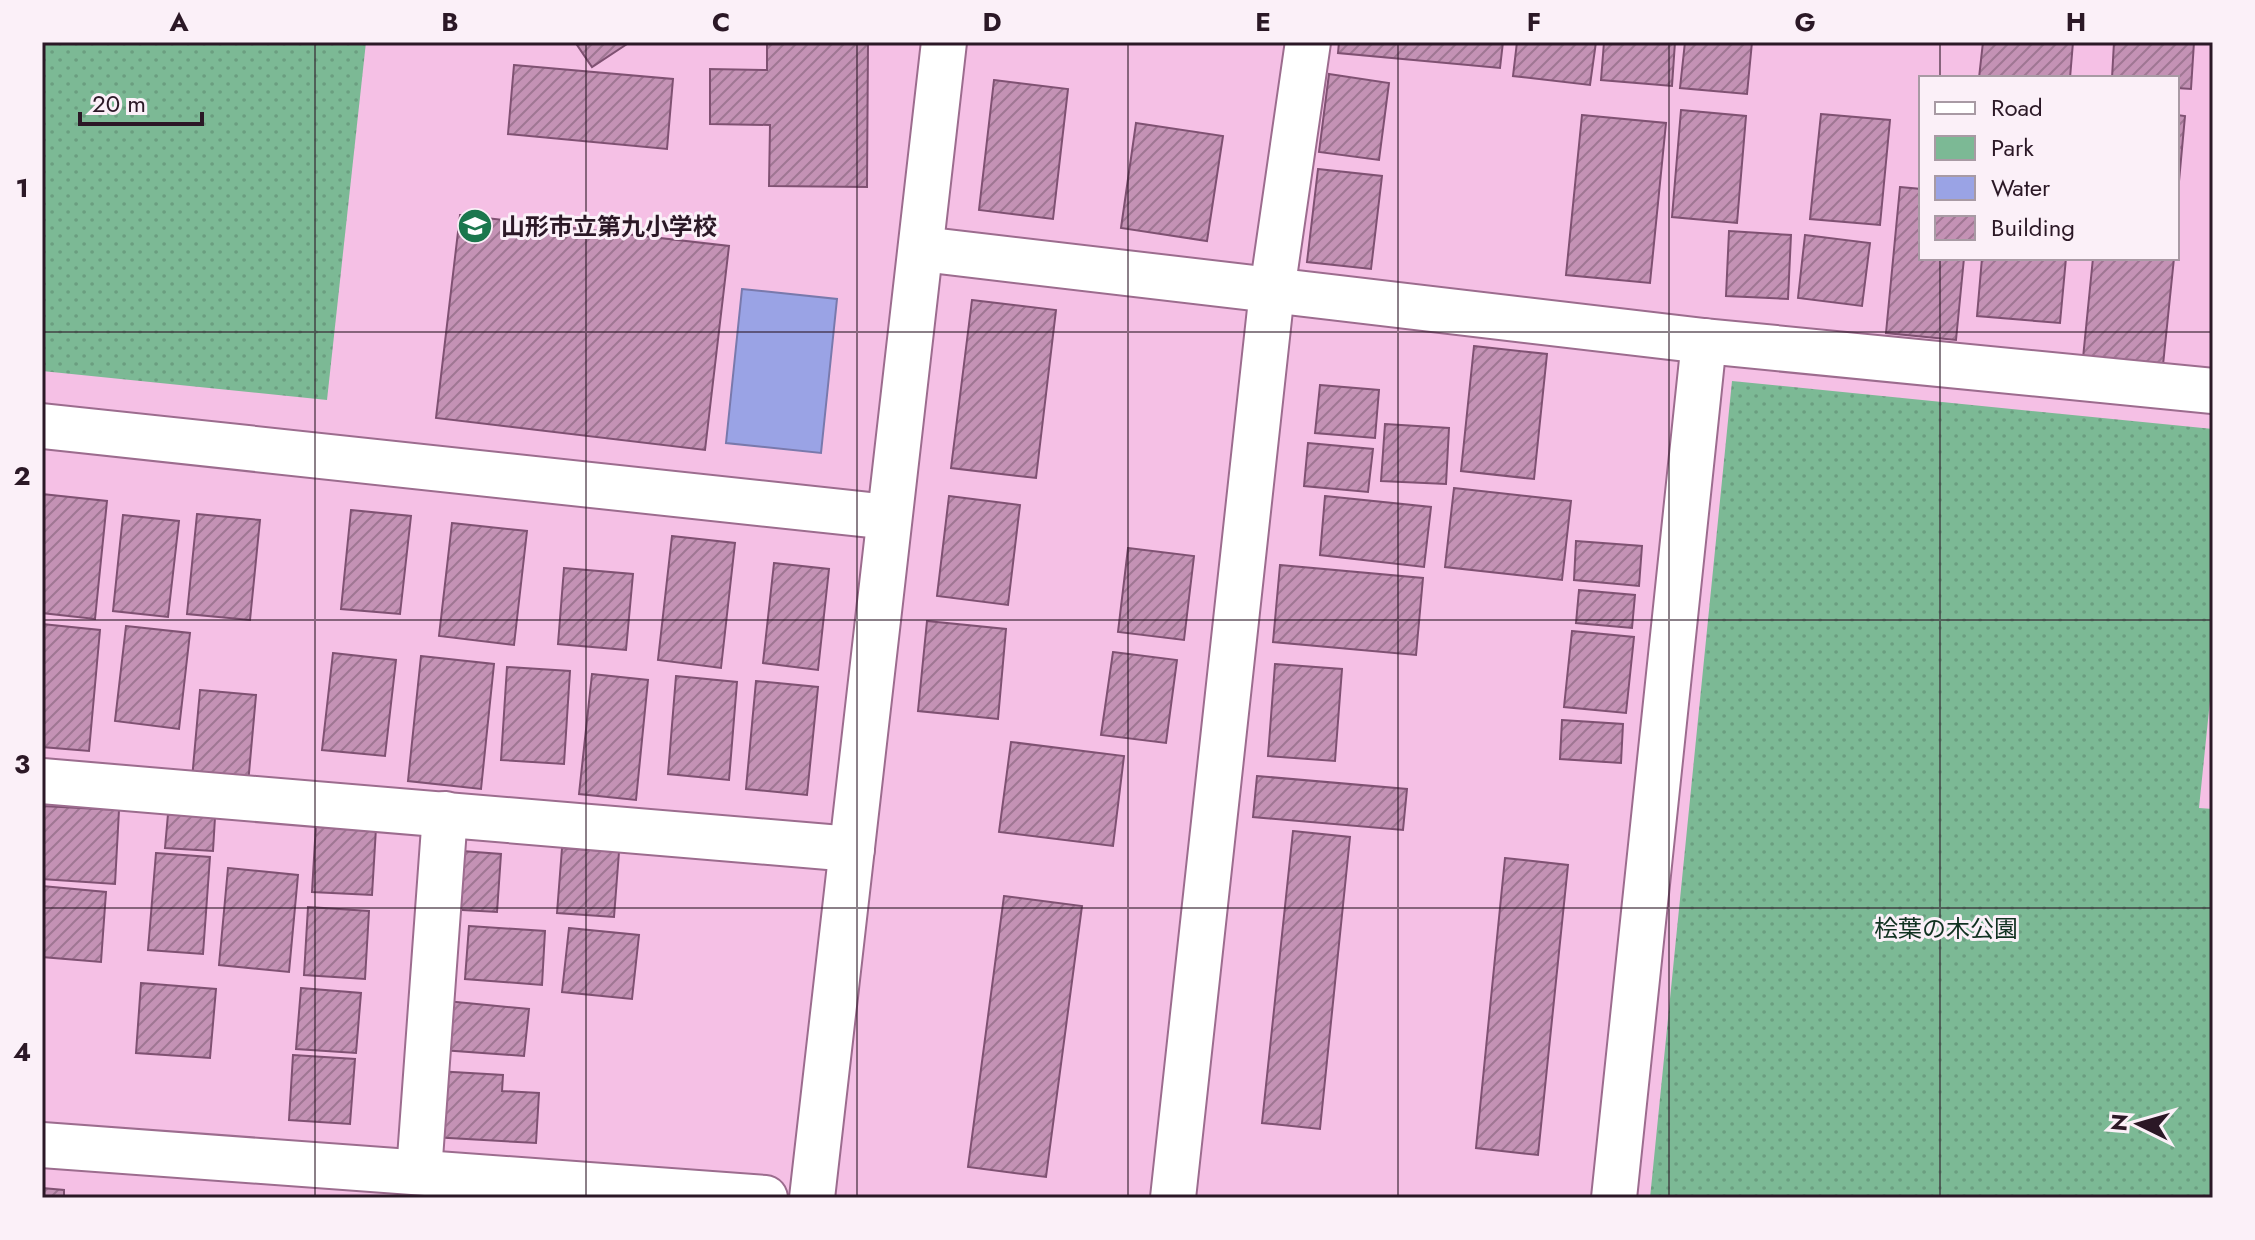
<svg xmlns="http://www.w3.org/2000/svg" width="2255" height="1240" font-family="Jost,'Noto Sans JP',sans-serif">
  <defs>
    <pattern id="green-dots" width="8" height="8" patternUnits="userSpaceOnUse" patternTransform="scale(2)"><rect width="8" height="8" fill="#7cb995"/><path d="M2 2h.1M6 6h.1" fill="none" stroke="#6b9e80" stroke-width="1.8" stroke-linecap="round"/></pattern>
    <pattern id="building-hatch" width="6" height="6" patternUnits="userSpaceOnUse" patternTransform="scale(2)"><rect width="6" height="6" fill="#c492b5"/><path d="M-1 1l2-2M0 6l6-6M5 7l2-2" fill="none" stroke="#9f7693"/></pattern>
  </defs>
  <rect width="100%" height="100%" fill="#f5c0e5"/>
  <!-- green -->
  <g fill="url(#green-dots)">
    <polygon points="42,42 366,42 327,400 42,371"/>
    <polygon points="1732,381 2213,429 2213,671 2199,808 2213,809 2213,1198 1650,1198"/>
  </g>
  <!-- water -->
  <polygon fill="#9aa3e5" stroke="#7979ac" stroke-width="2" points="742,289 837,299 821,453 726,443"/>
  <!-- building -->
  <g fill="url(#building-hatch)" stroke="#7f5172" stroke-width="2">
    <polygon points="575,42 630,42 592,67"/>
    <polygon points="767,42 868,42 867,187 769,186 770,125 710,124 710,69 767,70"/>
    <polygon points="1339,42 1503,42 1500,68 1338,53"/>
    <polygon points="1517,42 1596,42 1590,85 1513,76"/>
    <polygon points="1604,42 1675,42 1672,86 1601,80"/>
    <polygon points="1685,42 1752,42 1747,94 1680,88"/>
    <polygon points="1983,42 2073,42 2070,78 1979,78"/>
    <polygon points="2114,42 2194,42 2191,89 2177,88 2177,78 2112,78"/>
    <polygon points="514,65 673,79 667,149 508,134"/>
    <polygon points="1329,74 1389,83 1379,160 1319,152"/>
    <polygon points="994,80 1068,89 1053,219 979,210"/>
    <polygon points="1681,110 1746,116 1737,223 1672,217"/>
    <polygon points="1821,114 1890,120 1880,225 1810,219"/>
    <polygon points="1582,115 1666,123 1650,283 1566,275"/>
    <polygon points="2177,115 2185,116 2177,203"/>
    <polygon points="1136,123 1223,136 1207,241 1121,228"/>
    <polygon points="1318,169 1382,176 1371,269 1307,262"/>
    <polygon points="1900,187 1921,189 1921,258 1964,258 1956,340 1886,333"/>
    <polygon points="460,215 729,246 705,450 436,418"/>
    <polygon points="1729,231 1791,235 1788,299 1726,296"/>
    <polygon points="1805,235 1870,243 1862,306 1798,298"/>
    <polygon points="1982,258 2066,258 2060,323 1977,316"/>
    <polygon points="2093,258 2174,258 2163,365 2083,358"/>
    <polygon points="972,300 1056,310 1036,478 951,468"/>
    <polygon points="1474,346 1547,354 1534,479 1461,471"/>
    <polygon points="1320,385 1379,390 1375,438 1315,433"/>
    <polygon points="1385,424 1449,428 1446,484 1381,481"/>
    <polygon points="1308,443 1373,449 1368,492 1304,486"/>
    <polygon points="1454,488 1571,501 1562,580 1445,567"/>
    <polygon points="42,494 107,501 95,619 42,613"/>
    <polygon points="949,496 1020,505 1008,605 937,596"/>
    <polygon points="1325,496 1431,507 1424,567 1320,555"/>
    <polygon points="351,510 411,516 400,614 341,609"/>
    <polygon points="197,514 260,520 250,620 187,614"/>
    <polygon points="123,515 179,521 168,617 113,611"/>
    <polygon points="452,523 527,531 514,645 439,636"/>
    <polygon points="672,536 735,543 721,668 658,660"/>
    <polygon points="1576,541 1642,546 1639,586 1574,580"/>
    <polygon points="1128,548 1194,556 1184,640 1118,632"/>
    <polygon points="774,563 829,569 818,670 763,663"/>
    <polygon points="1280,565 1423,578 1416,655 1273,642"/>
    <polygon points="564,568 633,574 626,650 558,644"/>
    <polygon points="1579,590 1635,595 1632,628 1576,623"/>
    <polygon points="927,621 1006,629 998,719 918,711"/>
    <polygon points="42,624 100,630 89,751 42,747"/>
    <polygon points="126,626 190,633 179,729 115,721"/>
    <polygon points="1572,631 1634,637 1626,713 1564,707"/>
    <polygon points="1113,652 1177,660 1166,743 1101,735"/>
    <polygon points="333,653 396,660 385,756 322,750"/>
    <polygon points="421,656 494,664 481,789 408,781"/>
    <polygon points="1275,664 1342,669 1335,761 1268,756"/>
    <polygon points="507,667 570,671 564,764 501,760"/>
    <polygon points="592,674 648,680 636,800 579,794"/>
    <polygon points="676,676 737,682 729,780 668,774"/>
    <polygon points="756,681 818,687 807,795 746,789"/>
    <polygon points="200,690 256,695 248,784 192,779"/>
    <polygon points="1562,720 1623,724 1621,763 1560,759"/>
    <polygon points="1011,742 1124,756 1113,846 999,832"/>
    <polygon points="1257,776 1407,789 1403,830 1253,817"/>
    <polygon points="42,806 119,810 115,884 42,879"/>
    <polygon points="168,814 215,817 213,851 165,848"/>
    <polygon points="316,824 376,828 372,895 312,892"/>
    <polygon points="1293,831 1350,837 1320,1129 1262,1123"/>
    <polygon points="562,848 619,852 614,917 557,913"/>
    <polygon points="449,850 501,854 497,912 445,909"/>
    <polygon points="156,853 210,857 203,954 148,950"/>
    <polygon points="1505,858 1568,865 1538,1155 1476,1148"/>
    <polygon points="228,868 298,875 289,972 219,965"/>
    <polygon points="42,886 106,892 101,962 42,957"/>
    <polygon points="1004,896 1082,906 1046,1177 968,1167"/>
    <polygon points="308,907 369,911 365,979 304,975"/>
    <polygon points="469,926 545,931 542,985 465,979"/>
    <polygon points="569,928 639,935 632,999 562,992"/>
    <polygon points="141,983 216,989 210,1058 136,1053"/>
    <polygon points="301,988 361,993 356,1053 296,1049"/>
    <polygon points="446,1001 529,1009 524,1056 442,1050"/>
    <polygon points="293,1055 355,1059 350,1124 289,1120"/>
    <polygon points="436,1071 503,1075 502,1091 539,1093 536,1143 432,1137"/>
    <polygon points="42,1188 64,1190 64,1198 42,1198"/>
  </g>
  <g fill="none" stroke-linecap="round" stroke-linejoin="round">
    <!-- minor casing -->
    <g stroke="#9c6c8e" stroke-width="48">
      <g id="minor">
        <polyline points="922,249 1704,341 2213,391"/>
        <polyline points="42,426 889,517"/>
        <polyline points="42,781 852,849"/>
        <polyline points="42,1145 765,1198"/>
        <polyline points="419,1172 445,814"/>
        <polyline points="812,1198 944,42"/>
        <polyline points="1173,1198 1272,291 1308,42"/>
        <polyline points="1614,1198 1704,341"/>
      </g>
    </g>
    <!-- minor -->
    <use href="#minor" stroke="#fff" stroke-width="44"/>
  </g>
  <!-- grid -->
  <path fill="none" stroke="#2b1826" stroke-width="2" stroke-opacity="0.55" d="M315 42V1198M586 42V1198M857 42V1198M1128 42V1198M1398 42V1198M1669 42V1198M1940 42V78M1940 258V1198M42 332H2213M42 620H2213M42 908H2213"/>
  <!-- icons -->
  <defs>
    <g id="school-disc" transform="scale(1.8)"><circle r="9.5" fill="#1b774d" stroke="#fbf0f8"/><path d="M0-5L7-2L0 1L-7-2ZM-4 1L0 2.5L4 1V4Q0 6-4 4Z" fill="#fff"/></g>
  </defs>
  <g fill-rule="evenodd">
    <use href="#school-disc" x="475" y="226"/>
  </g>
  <g text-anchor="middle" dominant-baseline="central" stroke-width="6" stroke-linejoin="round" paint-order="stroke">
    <!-- poi labels -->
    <g font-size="24" font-weight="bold" fill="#2b1826" stroke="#fbf0f8" text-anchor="start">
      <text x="501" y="226">山形市立第九小学校</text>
    </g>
    <!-- park labels -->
    <g font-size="24" fill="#113221" stroke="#fbf0f8">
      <text x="1946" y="928">桧葉の木公園</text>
    </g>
  </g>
  <!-- border -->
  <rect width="2255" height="1240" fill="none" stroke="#fbf0f8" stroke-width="88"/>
  <!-- legend -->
  <rect x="1919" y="76" width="260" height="184" fill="#fbf0f8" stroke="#a89aa4" stroke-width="2"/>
  <rect x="1935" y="102" width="40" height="12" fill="#ffffff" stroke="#a89aa4" stroke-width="2"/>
  <text x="1991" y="116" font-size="24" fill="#2b1826">Road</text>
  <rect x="1935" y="136" width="40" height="24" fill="#7cb995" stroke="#a89aa4" stroke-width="2"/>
  <text x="1991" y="156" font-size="24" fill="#2b1826">Park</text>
  <rect x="1935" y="176" width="40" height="24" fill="#9aa3e5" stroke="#a89aa4" stroke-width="2"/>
  <text x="1991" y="196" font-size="24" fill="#2b1826">Water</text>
  <rect x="1935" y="216" width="40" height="24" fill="url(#building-hatch)" stroke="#a89aa4" stroke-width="2"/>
  <text x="1991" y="236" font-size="24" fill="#2b1826">Building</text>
  <!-- north arrow -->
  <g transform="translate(2139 1124) rotate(275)" stroke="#fbf0f8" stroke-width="6" paint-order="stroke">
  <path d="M0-6L14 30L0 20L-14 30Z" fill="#2b1826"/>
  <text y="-12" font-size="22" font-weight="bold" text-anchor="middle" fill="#2b1826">N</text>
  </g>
  <!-- scale -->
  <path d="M80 112v12h122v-12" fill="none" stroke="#2b1826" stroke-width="4"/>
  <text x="92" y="112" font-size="24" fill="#2b1826" stroke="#fbf0f8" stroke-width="6" paint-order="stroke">20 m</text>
  <rect x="44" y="44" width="2167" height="1152" fill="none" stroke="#2b1826" stroke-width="3"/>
  <g font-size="26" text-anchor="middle" font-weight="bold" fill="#2b1826">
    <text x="179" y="31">A</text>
    <text x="450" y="31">B</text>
    <text x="721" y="31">C</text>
    <text x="992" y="31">D</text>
    <text x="1263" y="31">E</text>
    <text x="1534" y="31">F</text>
    <text x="1805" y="31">G</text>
    <text x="2076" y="31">H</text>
    <text x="22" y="197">1</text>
    <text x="22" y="485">2</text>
    <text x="22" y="773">3</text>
    <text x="22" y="1061">4</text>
  </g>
</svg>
